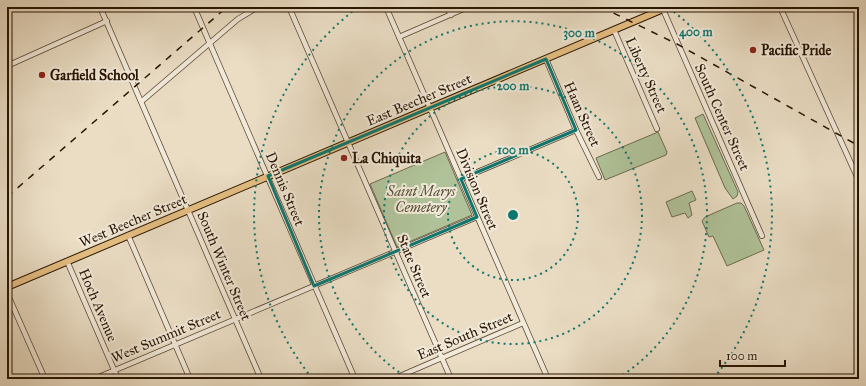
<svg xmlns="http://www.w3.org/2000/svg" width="866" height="386" font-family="'IM FELL Great Primer',serif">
  <rect width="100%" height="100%" fill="#eaddc4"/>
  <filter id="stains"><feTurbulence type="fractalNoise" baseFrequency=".005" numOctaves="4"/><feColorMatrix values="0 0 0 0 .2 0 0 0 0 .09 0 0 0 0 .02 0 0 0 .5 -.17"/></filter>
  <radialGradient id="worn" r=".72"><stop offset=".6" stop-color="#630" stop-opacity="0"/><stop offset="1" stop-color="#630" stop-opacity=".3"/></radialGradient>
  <!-- green -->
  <g fill="#b0c299" stroke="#6c6b4e">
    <polygon points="703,114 738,192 737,196 733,199 725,188 695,118"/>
    <polygon points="658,132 667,152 666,155 605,180 596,158"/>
    <polygon points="445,152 472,215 397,247 370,184"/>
    <polygon points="692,191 696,200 689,203 692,215 688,218 685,213 672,217 666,202"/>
    <polygon points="737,203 741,203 744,206 764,250 727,266 713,236 709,237 702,221 705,217"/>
  </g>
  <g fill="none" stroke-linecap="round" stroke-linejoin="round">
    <!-- minor casing -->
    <g stroke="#584632" stroke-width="6">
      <g id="minor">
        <polyline points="100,7 261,379"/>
        <polyline points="194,7 355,379"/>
        <polyline points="289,7 451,379"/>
        <polyline points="386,7 548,379"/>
        <polyline points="447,7 451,15"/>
        <polyline points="662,7 762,236"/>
        <polyline points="780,7 859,181"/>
        <polyline points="614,30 657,129"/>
        <polyline points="399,37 468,7"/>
        <polyline points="546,59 576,130 599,177"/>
        <polyline points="7,66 107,21"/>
        <polyline points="142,101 238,19 258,7"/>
        <polyline points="461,179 576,130"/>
        <polyline points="128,235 190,379"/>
        <polyline points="67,261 118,379"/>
        <polyline points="7,293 45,379"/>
        <polyline points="94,379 477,217"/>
        <polyline points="393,379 523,323"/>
      </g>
    </g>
    <!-- major casing -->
    <g stroke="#281402" stroke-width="8">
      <polyline id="major" points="7,287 668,7"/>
    </g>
    <!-- minor -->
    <use href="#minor" stroke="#f1e9d9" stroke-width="4.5"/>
    <!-- major -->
    <use href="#major" stroke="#e5be82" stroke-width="6"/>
    <!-- rail -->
    <g stroke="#281402" stroke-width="1.5" stroke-dasharray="7 7" stroke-linecap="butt">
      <polyline points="601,7 677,44 859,146"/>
      <polyline points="7,197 227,7"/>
    </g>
  </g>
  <!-- marked area -->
  <path fill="none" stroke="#0f766e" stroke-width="3" stroke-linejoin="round" d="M546 59 576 130 461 179 477 217 314 286 268 176Z"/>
  <!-- distance rings -->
  <g fill="none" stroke="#0f766e" stroke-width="2" stroke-dasharray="2 4">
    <circle cx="513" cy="215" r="65"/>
    <circle cx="513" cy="215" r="129"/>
    <path d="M409 379A194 194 0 1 1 617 379"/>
    <path d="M312 378A259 259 0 0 1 357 8M669 8A259 259 0 0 1 714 378"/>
  </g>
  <!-- markers -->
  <g fill="#8f2418" stroke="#f1e9d9" stroke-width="1.5">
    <circle cx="753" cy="50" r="4"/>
    <circle cx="42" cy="75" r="4"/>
    <circle cx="344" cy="158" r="4"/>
  </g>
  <g text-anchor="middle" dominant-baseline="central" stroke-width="4" stroke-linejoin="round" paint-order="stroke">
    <!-- poi labels -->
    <g font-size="14" font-weight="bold" fill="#281402" stroke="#f1e9d9" text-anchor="start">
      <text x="761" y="50">Pacific Pride</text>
      <text x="50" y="75">Garfield School</text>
      <text x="352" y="158">La Chiquita</text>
    </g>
    <!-- street labels -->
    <g font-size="14" fill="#281402" stroke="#f1e9d9">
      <text transform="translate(646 75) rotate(66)">Liberty Street</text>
      <text transform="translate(419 100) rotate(-23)">East Beecher Street</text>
      <text transform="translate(582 114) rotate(66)">Haan Street</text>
      <text transform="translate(722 117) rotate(66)">South Center Street</text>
      <text transform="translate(285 189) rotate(67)">Dennis Street</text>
      <text transform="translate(477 189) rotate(67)">Division Street</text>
      <text transform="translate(133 221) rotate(-23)">West Beecher Street</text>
      <text transform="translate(224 266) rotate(67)">South Winter Street</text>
      <text transform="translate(414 266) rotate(67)">State Street</text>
      <text transform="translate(98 305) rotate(67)">Hoch Avenue</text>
      <text transform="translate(166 336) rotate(-23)">West Summit Street</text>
      <text transform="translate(465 336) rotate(-23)">East South Street</text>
    </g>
    <!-- park labels -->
    <g font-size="14" font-style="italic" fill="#585137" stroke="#f1e9d9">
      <text x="421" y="191">Saint Marys<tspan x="421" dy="16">Cemetery</tspan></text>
    </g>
  </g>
  <circle cx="513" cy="215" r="6" fill="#0f766e" stroke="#f1e9d9" stroke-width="2"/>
  <g font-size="12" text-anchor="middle" font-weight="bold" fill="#0f766e" stroke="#f1e9d9" stroke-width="4" stroke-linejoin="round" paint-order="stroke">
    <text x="696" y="36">400 m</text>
    <text x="579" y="37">300 m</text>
    <text x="513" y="90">200 m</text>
    <text x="513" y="154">100 m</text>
  </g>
  <!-- margin -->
  <rect width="866" height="386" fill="none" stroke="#eaddc4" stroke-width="24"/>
  <rect x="8" y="8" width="850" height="370" fill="none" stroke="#281402" stroke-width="2"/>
  <rect x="12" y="12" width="842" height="362" fill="none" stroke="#281402"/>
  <!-- scale -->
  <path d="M720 360v6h65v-6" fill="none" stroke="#281402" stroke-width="2"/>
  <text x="726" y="360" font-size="12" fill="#281402" stroke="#f1e9d9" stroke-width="3" paint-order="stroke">100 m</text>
  <rect width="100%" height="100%" filter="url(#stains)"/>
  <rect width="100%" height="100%" fill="url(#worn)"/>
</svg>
